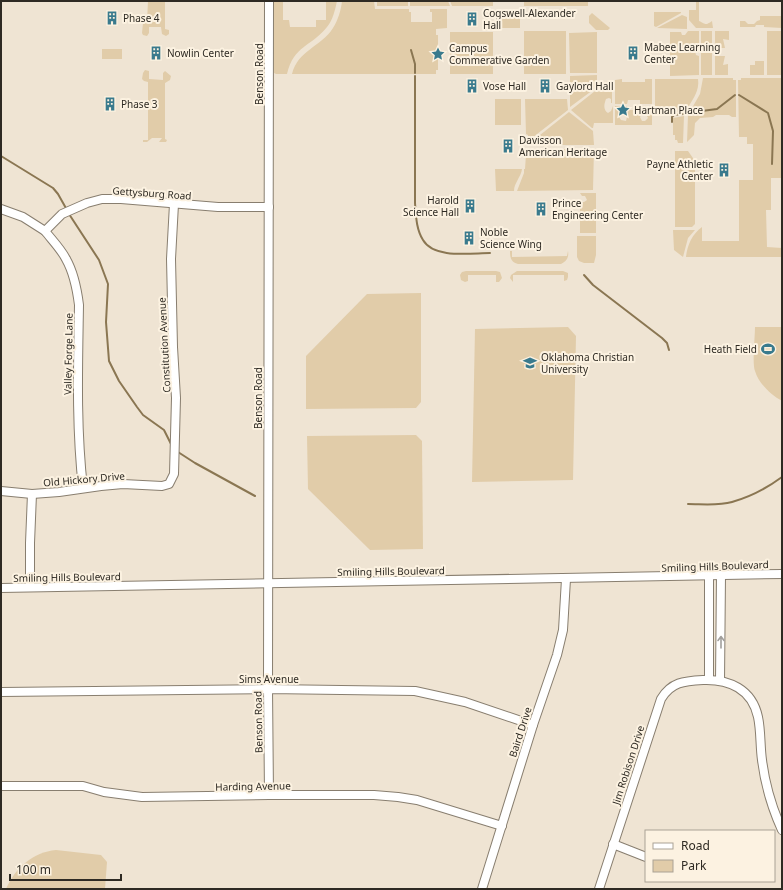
<svg xmlns="http://www.w3.org/2000/svg" width="783" height="890" font-family="'Noto Sans',sans-serif">
  <rect width="100%" height="100%" fill="#efe4d3"/>
  <!-- green -->
  <g fill="#e1cca9">
    <polygon points="148,1 165,1 165,29 169,30 169,34 166,36 162,34 161,27 149,27 149,33 147,36 143,35 142,33 143,23 147,22"/>
    <path d="M274 1H283V20H289L290 27H316V20H326V1H337C335 10 333 20 327 27 311 47 294 45 287 74H276L274 73Z"/>
    <path d="M342 1H374L375 9H409V12H411V22H432V12H430V9H447V28L436 29V35H438V70H436V74H292C298 50 321 47 333 28 338 20 341 10 342 1Z"/>
    <rect x="377" y="1" width="31" height="5"/>
    <polygon points="410,1 448,1 450,6 410,6"/>
    <polygon points="450,1 493,1 493,6 452,6"/>
    <rect x="524" y="1" width="64" height="5"/>
    <path d="M696 2H699V21C706 24 705 26 712 21L713 28H696L689 20V10H696Z"/>
    <rect x="497" y="10" width="23" height="18"/>
    <polygon points="654,12 681,12 681,13 656,27 654,26"/>
    <polygon points="592,13 610,28 608,30 596,30 589,23 589,16"/>
    <polygon points="682,15 687,17 687,29 657,28"/>
    <polygon points="760,16 782,16 782,28 764,27 764,25 756,25 755,27 740,27 740,21 745,21 748,24 754,24 757,21 760,20"/>
    <rect x="524" y="31" width="42" height="43"/>
    <polygon points="688,31 699,31 699,48 697,48 695,51 696,55 699,56 699,75 670,76 670,32 681,32 682,35 685,35"/>
    <rect x="701" y="31" width="11" height="44"/>
    <polygon points="715,31 729,31 729,40 723,39 725,48 715,48"/>
    <rect x="767" y="31" width="15" height="44"/>
    <rect x="450" y="32" width="43" height="42"/>
    <polygon points="597,32 597,73 570,73 569,33"/>
    <rect x="102" y="49" width="20" height="10"/>
    <polygon points="715,56 725,56 723,65 728,64 728,75 715,75"/>
    <polygon points="755,61 764,61 764,75 750,75 750,65 755,65"/>
    <polygon points="145,70 149,71 149,79 163,80 163,73 165,71 171,76 170,80 165,83 165,139 167,140 166,142 159,142 162,138 152,138 147,142 143,142 143,140 148,140 148,82 144,81 142,79 143,73"/>
    <polygon points="597,75 597,87 570,107 570,89 578,89 578,84 570,84 570,76"/>
    <polygon points="703,78 733,78 733,80 736,80 736,117 732,117 729,115 716,115 713,117 700,118 695,123 694,135 687,142 688,115 700,94"/>
    <path d="M741 78H782V178H771V210H766L767 247 782 248V257H686C687 246 692 234 702 227V241H739V180H753V144H747V137H739L738 80H741Z"/>
    <polygon points="622,79 622,82 645,82 645,79 652,79 652,104 640,104 640,100 628,100 627,104 615,104 615,80"/>
    <path d="M655 79H698C700 91 692 100 686 111L672 113 662 111 655 113Z"/>
    <path d="M609 80 612 81V103H611V99L609 98 606 99C604 104 603 110 608 113L611 111 613 106V123H594L593 128H592L571 110Z"/>
    <rect x="495" y="99" width="26" height="26"/>
    <polygon points="525,99 567,99 568,110 528,141 528,135 526,134"/>
    <polygon points="615,106 620,106 622,113 619,117 621,120 626,121 627,117 623,106 627,106 628,110 640,110 640,106 646,106 640,117 642,121 645,121 648,118 645,112 648,106 652,106 652,125 615,125"/>
    <polygon points="569,112 593,131 594,145 533,145 530,143"/>
    <polygon points="684,116 683,143 678,143 677,140 675,140 675,135 673,135 673,118"/>
    <polygon points="533,149 594,149 593,190 517,191 524,173 524,169 525,169 526,155"/>
    <polygon points="675,151 688,151 695,161 695,224 692,227 675,227"/>
    <path d="M495 169H522C521 177 514 183 514 191H496Z"/>
    <polygon points="580,193 596,193 596,233 580,233 580,202 584,202 587,200 585,196 582,196"/>
    <polygon points="673,230 695,230 688,238 683,257 674,250"/>
    <polygon points="577,236 596,236 596,255 594,263 584,263 579,261 577,257"/>
    <path d="M510 251H512V257L567 256 568 251C569 257 567 261 561 264H518C511 262 510 258 510 251Z"/>
    <polygon points="466,271 496,271 500,272 502,278 499,282 496,282 496,275 468,275 468,281 465,282 461,280 460,275 462,272"/>
    <polygon points="517,271 563,271 568,273 568,277 567,280 564,281 564,275 513,275 513,282 510,278 511,275"/>
    <polygon points="421,293 421,402 416,408 306,409 306,356 367,294"/>
    <polygon points="568,327 576,336 573,480 472,482 475,329"/>
    <path d="M755 327H782V401C771 395 759 384 755 371 752 364 755 337 755 327Z"/>
    <polygon points="416,435 422,441 423,549 370,550 308,489 307,436"/>
    <path d="M56 850 101 855 107 862 105 889H6C15 868 33 852 56 850Z"/>
  </g>
  <g fill="none" stroke-linecap="round" stroke-linejoin="round">
    <!-- stream -->
    <g stroke="#8a7652" stroke-width="2">
      <polyline points="411,50 415,64 415,73"/>
      <path d="M415 76V203C416 215 416 229 423 240 434 259 471 253 490 253"/>
      <polyline points="739,95 768,113 773,131 772,164"/>
      <polyline points="694,112 717,109 735,95"/>
      <polyline points="672,122 672,117 674,115 683,114"/>
      <polyline points="1,156 53,188 58,194 67,210"/>
      <polyline points="69,214 99,260 108,284 106,322 109,361 119,381 137,407 143,415 164,430 171,444"/>
      <polyline points="584,275 593,285 662,338 667,343 669,350"/>
      <polyline points="178,452 195,463 255,496"/>
      <path d="M688 504C702 504 718 506 732 502 750 497 767 488 782 477"/>
    </g>
    <!-- minor casing -->
    <g stroke="#887e6f" stroke-width="10">
      <g id="minor">
        <polyline points="269,1 268,689 269,795"/>
        <polyline points="1,209 23,217 45,231 62,214 87,203 102,199 121,199 218,207 269,207"/>
        <path d="M45 231C52 240 61 249 66 259 74 273 77 289 79 305 78 366 76 427 83 488"/>
        <polyline points="1,491 32,494 59,492 101,486 123,484 162,486 169,484 174,474 176,398 173,347 171,259 174,204"/>
        <polyline points="30,587 30,543 32,494"/>
        <path d="M1 588C261 581 522 581 782 574"/>
        <polyline points="709,680 709,576"/>
        <polyline points="720,681 721,575"/>
        <polyline points="1,692 268,689 415,691 465,702 533,725"/>
        <polyline points="1,786 83,786 104,792 142,797 269,795 374,795 398,797 417,800 502,826"/>
        <polyline points="613,844 646,857"/>
        <polyline points="482,889 533,725 557,655 563,630 566,579"/>
        <path d="M599 889 661 699C671 682 684 681 703 680 729 679 752 689 758 717 761 731 760 746 762 760 765 784 772 808 782 830"/>
      </g>
    </g>
    <!-- minor -->
    <use href="#minor" stroke="#fff" stroke-width="8"/>
  </g>
  <!-- one-way arrows -->
  <defs><path id="oneway-shaft" d="M-6 0H5M1.5-3L5.5 0L1.5 3" fill="none" stroke-width="1.6" stroke-linecap="round" stroke-linejoin="round"/></defs>
  <use stroke="#a19f9c" href="#oneway-shaft" transform="translate(721 642) rotate(-90)"/>
  <!-- icons -->
  <defs>
    <g id="building-bare" transform="scale(1.08)"><path d="M-4-6H4V6H1V3H-1V6H-4ZM-2.5-4.3h1.7v1.8h-1.7ZM.8-4.3h1.7v1.8H.8ZM-2.5-1h1.7V.8h-1.7ZM.8-1h1.7V.8H.8Z" fill="#397a8d" stroke="#fcf2e1" stroke-width="2.5" paint-order="stroke"/></g>
    <g id="sight-bare" transform="scale(1.08)"><path d="M0-6L1.8-2.2L6-1.7L2.9 1.2L3.7 5.4L0 3.3L-3.7 5.4L-2.9 1.2L-6-1.7L-1.8-2.2Z" fill="#397a8d" stroke="#fcf2e1" stroke-width="2.5" paint-order="stroke"/></g>
    <g id="stadium-bare" transform="scale(1.08)"><path d="M0-5a6.5 5 0 1 0 0 10a6.5 5 0 1 0 0-10ZM-3.5-1.8h7v3.6h-7Z" fill="#397a8d" stroke="#fcf2e1" stroke-width="2.5" paint-order="stroke"/></g>
    <g id="university-bare" transform="scale(1.08)"><path d="M0-5L7-2L0 1L-7-2ZM-4 1L0 2.5L4 1V4Q0 6-4 4Z" fill="#397a8d" stroke="#fcf2e1" stroke-width="2.5" paint-order="stroke"/></g>
  </defs>
  <g fill-rule="evenodd">
    <use href="#building-bare" x="112" y="18"/>
    <use href="#building-bare" x="472" y="19"/>
    <use href="#building-bare" x="156" y="53"/>
    <use href="#building-bare" x="633" y="53"/>
    <use href="#sight-bare" x="438" y="54"/>
    <use href="#building-bare" x="472" y="86"/>
    <use href="#building-bare" x="545" y="86"/>
    <use href="#building-bare" x="110" y="104"/>
    <use href="#sight-bare" x="623" y="110"/>
    <use href="#building-bare" x="508" y="146"/>
    <use href="#building-bare" x="724" y="170"/>
    <use href="#building-bare" x="470" y="206"/>
    <use href="#building-bare" x="541" y="209"/>
    <use href="#building-bare" x="469" y="238"/>
    <use href="#stadium-bare" x="768" y="349"/>
    <use href="#university-bare" x="530" y="363"/>
  </g>
  <g text-anchor="middle" dominant-baseline="central" stroke-width="4" stroke-linejoin="round" paint-order="stroke">
    <!-- poi labels -->
    <g font-size="10" fill="#2e2a23" stroke="#fcf2e1" text-anchor="start">
      <text x="483" y="13">Cogswell-Alexander<tspan x="483" dy="12">Hall</tspan></text>
      <text x="123" y="18">Phase 4</text>
      <text x="644" y="47">Mabee Learning<tspan x="644" dy="12">Center</tspan></text>
      <text x="449" y="48">Campus<tspan x="449" dy="12">Commerative Garden</tspan></text>
      <text x="167" y="53">Nowlin Center</text>
      <text x="483" y="86">Vose Hall</text>
      <text x="556" y="86">Gaylord Hall</text>
      <text x="121" y="104">Phase 3</text>
      <text x="634" y="110">Hartman Place</text>
      <text x="519" y="140">Davisson<tspan x="519" dy="12">American Heritage</tspan></text>
      <text x="713" y="164" text-anchor="end">Payne Athletic<tspan x="713" dy="12">Center</tspan></text>
      <text x="459" y="200" text-anchor="end">Harold<tspan x="459" dy="12">Science Hall</tspan></text>
      <text x="552" y="203">Prince<tspan x="552" dy="12">Engineering Center</tspan></text>
      <text x="480" y="232">Noble<tspan x="480" dy="12">Science Wing</tspan></text>
      <text x="757" y="349" text-anchor="end">Heath Field</text>
      <text x="541" y="357">Oklahoma Christian<tspan x="541" dy="12">University</tspan></text>
    </g>
    <!-- street labels -->
    <g font-size="10" fill="#2e2a23" stroke="#fcf2e1">
      <text transform="translate(259 74) rotate(-90)">Benson Road</text>
      <text transform="translate(152 193) rotate(4)">Gettysburg Road</text>
      <text transform="translate(164 345) rotate(-93)">Constitution Avenue</text>
      <text transform="translate(68 354) rotate(-89)">Valley Forge Lane</text>
      <text transform="translate(258 398) rotate(-90)">Benson Road</text>
      <text transform="translate(84 479) rotate(-5)">Old Hickory Drive</text>
      <text transform="translate(715 566) rotate(-2)">Smiling Hills Boulevard</text>
      <text transform="translate(391 571) rotate(-1)">Smiling Hills Boulevard</text>
      <text transform="translate(67 577) rotate(-1)">Smiling Hills Boulevard</text>
      <text x="269" y="679">Sims Avenue</text>
      <text transform="translate(258 722) rotate(-91)">Benson Road</text>
      <text transform="translate(520 732) rotate(-72)">Baird Drive</text>
      <text transform="translate(628 765) rotate(-72)">Jim Robison Drive</text>
      <text transform="translate(253 786) rotate(-1)">Harding Avenue</text>
    </g>
  </g>
  <!-- border -->
  <rect width="783" height="890" fill="none" stroke="#2e2a23" stroke-width="4"/>
  <!-- legend -->
  <rect x="645" y="830" width="130" height="52" fill="#fcf2e1" stroke="#aaa295"/>
  <rect x="653" y="843" width="20" height="6" fill="#ffffff" stroke="#aaa295"/>
  <text x="681" y="850" font-size="12" fill="#2e2a23">Road</text>
  <rect x="653" y="860" width="20" height="12" fill="#e1cca9" stroke="#aaa295"/>
  <text x="681" y="870" font-size="12" fill="#2e2a23">Park</text>
  <!-- scale -->
  <path d="M10 874v6h111v-6" fill="none" stroke="#2e2a23" stroke-width="2"/>
  <text x="16" y="874" font-size="12" fill="#2e2a23" stroke="#fcf2e1" stroke-width="3" paint-order="stroke">100 m</text>
</svg>
